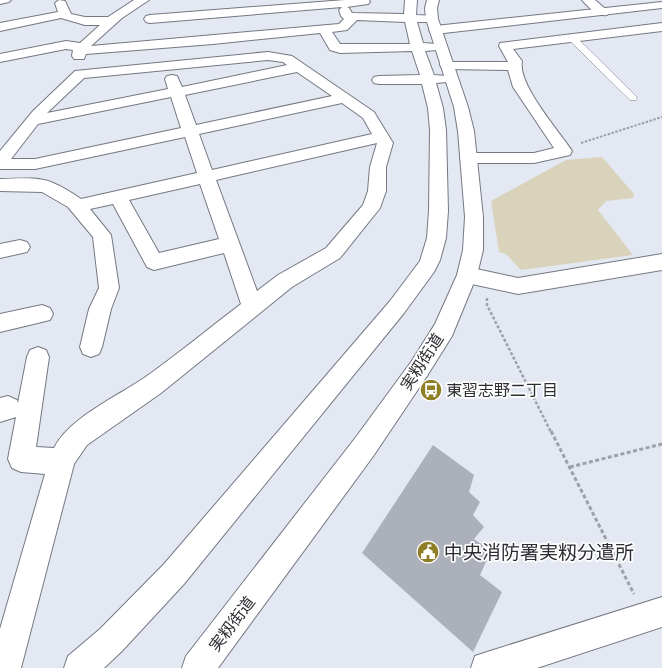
<svg xmlns="http://www.w3.org/2000/svg" width="662" height="668" font-family="Jost,'Noto Sans JP',sans-serif">
  <rect width="100%" height="100%" fill="#e3e8f3"/>
  <!-- green -->
  <polygon fill="#d8d3ba" points="602,157 634,194 633,198 606,201 598,210 633,255 521,270 506,254 499,252 491,201 566,160"/>
  <!-- building -->
  <polygon fill="#abb0ba" points="433,445 474,475 469,492 480,502 473,515 484,527 474,539 491,551 480,575 502,592 473,652 362,553"/>
  <g fill="none" stroke-linecap="round" stroke-linejoin="round">
    <!-- lane casing -->
    <g stroke="#747882" stroke-width="1">
      <polygon id="lane" points="569,36 575,36 636,96 637,98 636,100 630,100 569,40"/>
    </g>
    <!-- street casing -->
    <g stroke="#747882" stroke-width="2">
      <g id="street">
        <polygon points="0,0 11,0 9,2 0,4"/>
        <path d="M59 0 65 1 71 14 85 17H108L134 0H149L122 18 91 46 339 24 344 19 341 16 339 10 342 7 150 23 146 22 144 19 146 16 150 15 345 0H369L370 2 368 4 347 7 349 8 352 13 404 14 405 0H417L416 15 436 16 438 19 436 22H417L423 43 437 44 438 47 437 50 425 51 434 75 447 76 449 79 447 82 436 83 443 108 446 130 448 211 446 238 440 260 434 272 404 313 184 584 122 651 104 668H64L68 656 100 629 164 564 390 301 420 261 427 238 429 211 430 130 428 108 422 84H379L374 83 372 80 374 77 379 76 420 75 412 51 340 53 330 50 320 33 213 44 86 54 84 59H74L72 56 73 50 66 49 0 62V54L66 41 80 43 100 25H85L61 18 0 31V23L58 12 55 3ZM357 20 405 22 410 44H340L332 32 347 30Z"/>
        <path d="M582 0H595L609 12 607 15C598 17 588 7 582 0Z"/>
        <path d="M662 23V31L513 49 522 61C517 84 559 131 572 151L570 155 534 163H468L462 162 460 158 462 154 468 153H534L554 148 513 87 508 70 447 69 442 68 440 65 442 62H508L499 46 500 43Z"/>
        <path d="M268 52 292 56 374 112 393 143 386 167V191L380 208 340 258 292 287 161 393 87 445 74 464 21 668H0V629L45 474 21 472 12 468 8 459 16 417 0 422V398L8 396 17 400 18 403 27 357 30 350 38 347 46 350 49 357 36 447 54 448C68 419 116 397 144 378 177 355 209 328 241 304L224 253 154 270 147 267 113 204 90 209 111 235 119 288 111 309 102 347 99 354 91 357 83 354 80 347 89 309 99 288 93 237 68 207 42 192 0 191V179C17 179 37 176 53 183 63 187 72 193 81 199L197 173 185 137 35 169H0V151L33 111 75 71ZM268 60 283 62 287 65 182 87 177 76 172 75 167 76 165 79 168 89 47 113 84 78ZM297 72 332 96 196 125 185 95ZM171 97 181 128 35 159H11L38 124ZM342 103 363 118 372 134 212 170 199 134ZM377 143 370 167 368 191 363 205 326 248 278 275 257 291 216 180ZM200 184 219 239 159 253 129 200Z"/>
        <polygon points="20,240 27,242 30,247 27,252 0,258 0,244"/>
        <polygon points="662,254 662,270 518,294 467,283 460,281 457,275 460,269 467,267 518,278"/>
        <polygon points="42,305 50,308 53,314 50,320 0,332 0,314"/>
        <polygon points="662,597 662,627 537,668 471,668 475,656 487,652"/>
      </g>
    </g>
    <!-- secondary casing -->
    <g stroke="#747882" stroke-width="2">
      <polygon id="secondary" points="662,2 662,8 435,34 431,33 429,30 431,27 435,26"/>
    </g>
    <!-- primary casing -->
    <g stroke="#747882" stroke-width="2">
      <polygon id="primary" points="427,0 439,0 437,8 438,19 468,107 474,131 483,217 483,250 477,275 452,336 427,376 374,455 218,668 182,668 186,656 356,437 411,362 435,324 457,275 463,250 465,217 458,131 454,107 426,19 425,8"/>
    </g>
    <!-- path-far2 -->
    <polyline stroke="#9da1a9" stroke-width="2" stroke-dasharray="2.5 1.5" stroke-linecap="butt" points="581,143 662,117"/>
    <!-- path-far1 -->
    <polyline stroke="#9da1a9" stroke-width="2.5" stroke-dasharray="3 2" stroke-linecap="butt" points="487,298 487,305 551,432"/>
    <!-- path -->
    <g stroke="#9da1a9" stroke-width="3" stroke-dasharray="4 2.5" stroke-linecap="butt">
      <polyline points="551,431 634,594"/>
      <polyline points="570,467 662,444"/>
    </g>
    <!-- lane -->
    <use href="#lane" fill="#fff" fill-rule="evenodd"/>
    <!-- street -->
    <use href="#street" fill="#fff" fill-rule="evenodd"/>
    <!-- secondary -->
    <use href="#secondary" fill="#fff" fill-rule="evenodd"/>
    <!-- primary -->
    <use href="#primary" fill="#fff" fill-rule="evenodd"/>
  </g>
  <!-- icons -->
  <defs>
    <g id="bus-disc" transform="scale(1.15)"><circle r="9.5" fill="#8f7e25" stroke="#fff"/><path d="M-5-6H5V4H4V6H2V4H-2V6H-4V4H-5ZM-3.5-4V0h7V-4ZM-3.5 1.2v1.5H-2V1.2ZM2 1.2v1.5H3.5V1.2Z" fill="#fff"/></g>
    <g id="civic-disc" transform="scale(1.15)"><circle r="9.5" fill="#8f7e25" stroke="#fff"/><path d="M-.6-6.5H3V-4.5H.6V-3L4-1V1h2V6H-6V1h2V-1L-.6-3ZM-1.2 2.5V6h2.4V2.5Z" fill="#fff"/></g>
  </defs>
  <g fill-rule="evenodd">
    <use href="#bus-disc" x="431" y="390"/>
    <use href="#civic-disc" x="428" y="552"/>
  </g>
  <g text-anchor="middle" dominant-baseline="central" stroke-width="3.5" stroke-linejoin="round" paint-order="stroke">
    <!-- street labels -->
    <g font-size="16" fill="#2c2e32" stroke="#fff">
      <text transform="translate(422 362) rotate(-57)">実籾街道</text>
      <text transform="translate(232 624) rotate(-53)">実籾街道</text>
    </g>
    <!-- poi labels -->
    <g font-size="16" fill="#2c2e32" stroke="#fff" text-anchor="start">
      <text x="446" y="390">東習志野二丁目</text>
    </g>
    <!-- near-poi labels -->
    <g font-size="19" fill="#2c2e32" stroke="#fff" text-anchor="start">
      <text x="444" y="552">中央消防署実籾分遣所</text>
    </g>
  </g>
</svg>
